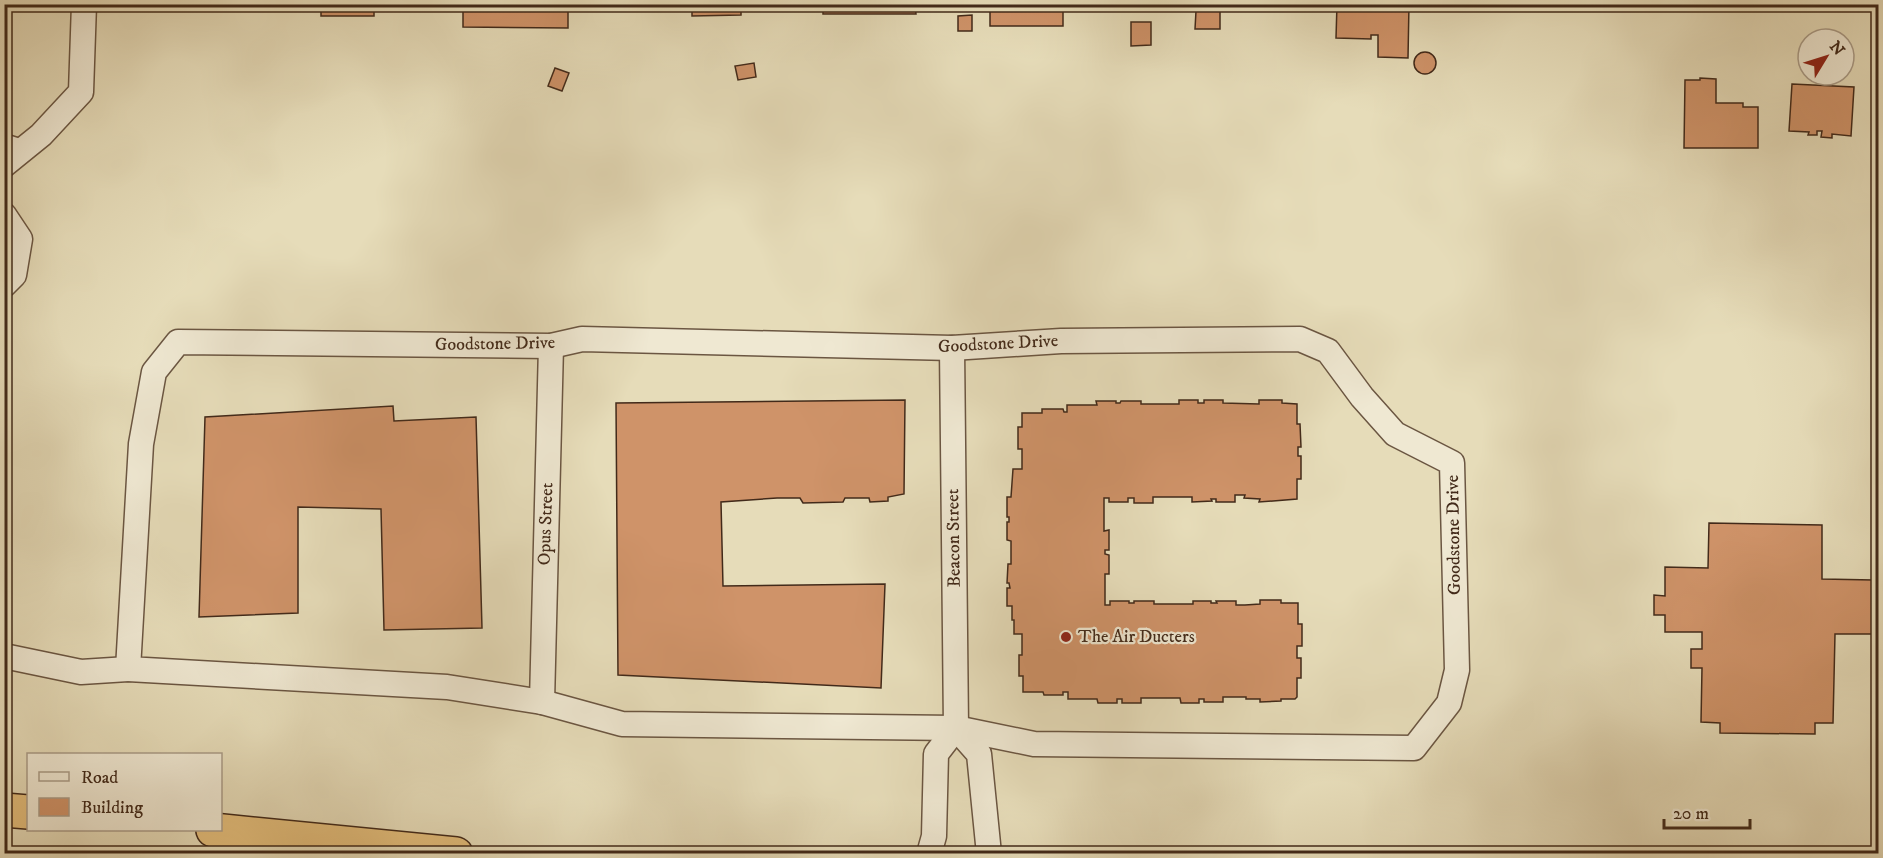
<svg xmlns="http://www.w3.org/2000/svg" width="1883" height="858" font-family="'IM FELL DW Pica',serif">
  <rect width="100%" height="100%" fill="#e6dcb9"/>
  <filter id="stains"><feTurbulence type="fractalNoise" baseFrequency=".00333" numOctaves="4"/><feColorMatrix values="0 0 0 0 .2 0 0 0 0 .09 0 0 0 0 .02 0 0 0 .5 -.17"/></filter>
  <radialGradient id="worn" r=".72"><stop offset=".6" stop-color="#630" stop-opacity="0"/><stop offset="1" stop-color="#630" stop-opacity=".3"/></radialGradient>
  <!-- building -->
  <g fill="#cf9369" stroke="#422a1a" stroke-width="1.5">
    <polygon points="4,4 21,4 4,18"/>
    <rect x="321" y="4" width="53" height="12"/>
    <polygon points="463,4 568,4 568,28 463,27"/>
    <polygon points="644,4 741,4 741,15 692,16 692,9 644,10"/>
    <polygon points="823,4 915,4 916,14 823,14"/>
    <rect x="990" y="4" width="73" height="22"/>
    <polygon points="1165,4 1260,4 1260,10 1220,10 1220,29 1195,29 1196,11 1165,10"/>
    <polygon points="1337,4 1409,4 1408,58 1378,57 1378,35 1371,35 1371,39 1336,38"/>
    <polygon points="972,15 972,31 958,31 958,16"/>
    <polygon points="1131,22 1151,22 1151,45 1131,46"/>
    <circle cx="1425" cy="63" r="11"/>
    <polygon points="754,63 756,77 738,80 735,66"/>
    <polygon points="555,68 569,73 562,91 548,86"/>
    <polygon points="1700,78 1716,79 1716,103 1743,103 1743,107 1758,107 1758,148 1684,148 1685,80 1700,80"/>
    <polygon points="1792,84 1854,87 1851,136 1832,134 1832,138 1821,137 1822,131 1817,131 1817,135 1808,135 1809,132 1789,131"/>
    <polygon points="905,400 904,494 888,497 888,501 870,502 869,498 845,498 843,502 803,503 800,498 777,498 721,502 723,586 885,584 881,688 618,675 616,403"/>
    <polygon points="1179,400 1198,400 1198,403 1204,403 1204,400 1223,400 1223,403 1259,404 1259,400 1282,400 1282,403 1297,404 1297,424 1300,424 1301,447 1298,447 1298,456 1301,456 1301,479 1297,479 1297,499 1259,502 1260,499 1244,498 1245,495 1235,495 1235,502 1216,502 1216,499 1211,499 1212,501 1192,502 1192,497 1153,497 1153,503 1134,503 1134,498 1128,498 1128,502 1109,502 1109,498 1104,498 1104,531 1109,530 1109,550 1105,550 1105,554 1109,555 1109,574 1105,574 1105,605 1110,605 1110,601 1129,601 1129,603 1134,603 1134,601 1154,601 1154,604 1193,604 1193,601 1211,601 1211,603 1217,603 1216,601 1236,601 1236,605 1245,605 1260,604 1260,600 1281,600 1281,603 1298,603 1298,624 1302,624 1302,646 1297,646 1297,658 1301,658 1301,678 1297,678 1297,697 1295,699 1281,699 1281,701 1260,702 1260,699 1246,699 1246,697 1223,697 1223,702 1204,702 1204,699 1199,699 1199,703 1181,703 1180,698 1141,698 1141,703 1122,703 1122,699 1117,699 1117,703 1098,703 1097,699 1068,699 1068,692 1063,692 1063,695 1044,695 1043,692 1023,692 1023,676 1019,676 1019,655 1022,655 1022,634 1014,634 1014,620 1012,620 1012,606 1007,606 1007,588 1010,588 1009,583 1007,583 1008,564 1011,564 1011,541 1007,540 1007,522 1009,522 1009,517 1007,517 1007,497 1011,497 1013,469 1022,469 1022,449 1018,449 1018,427 1022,427 1022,413 1042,413 1042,409 1063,409 1064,412 1067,412 1067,405 1097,405 1096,401 1116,401 1116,403 1120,403 1121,401 1141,401 1141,404 1179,404"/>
    <polygon points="393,406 394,421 476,417 482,628 384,630 381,509 298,507 298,613 199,617 205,417"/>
    <polygon points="1709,523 1822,525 1822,579 1873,580 1873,588 1878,588 1878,625 1872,625 1872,634 1835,634 1833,723 1815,723 1815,734 1720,733 1720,723 1701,722 1702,668 1691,668 1691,649 1702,649 1702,632 1665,632 1665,615 1654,615 1654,595 1665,596 1665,567 1708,568"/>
  </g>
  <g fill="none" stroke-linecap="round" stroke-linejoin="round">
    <!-- service casing -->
    <g stroke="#6b5642" stroke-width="15">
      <polyline id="service" points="4,140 26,147"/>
    </g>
    <!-- minor casing -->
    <g stroke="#6b5642" stroke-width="27">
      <g id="minor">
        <polyline points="4,165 41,135 81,92 84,4"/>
        <polyline points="4,215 20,239 14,275 4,285"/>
        <polygon points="582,339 952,348 1061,341 1300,339 1328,351 1362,397 1395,434 1452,463 1457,670 1449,703 1414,748 1034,744 956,728 622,724 542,702 447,687 128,669 141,444 154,372 178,342 551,346"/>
        <polyline points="4,656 81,672 128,669"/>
        <polyline points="542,702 551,346"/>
        <polyline points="956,728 979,754 989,854"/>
        <polyline points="929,854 934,836 936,754 956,728 952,348"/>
      </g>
    </g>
    <!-- trunk casing -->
    <g stroke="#422a1a" stroke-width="36">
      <g id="trunk">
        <polyline points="4,810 28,812"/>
        <polyline points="213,830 456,854"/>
      </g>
    </g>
    <!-- service -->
    <use href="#service" stroke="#efe8d2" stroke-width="12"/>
    <!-- minor -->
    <use href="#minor" stroke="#efe8d2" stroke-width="24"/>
    <!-- trunk -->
    <use href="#trunk" stroke="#e3be7c" stroke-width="33"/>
  </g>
  <!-- markers -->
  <circle fill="#8f2418" stroke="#efe8d2" stroke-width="2" cx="1066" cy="637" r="6"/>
  <g text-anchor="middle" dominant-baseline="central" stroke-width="4.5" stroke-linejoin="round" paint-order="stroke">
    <!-- street labels -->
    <g font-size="18" fill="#422a1a" stroke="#efe8d2">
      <text transform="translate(495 344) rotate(-1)">Goodstone Drive</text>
      <text transform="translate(998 344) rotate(-3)">Goodstone Drive</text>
      <text transform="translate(546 524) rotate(-88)">Opus Street</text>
      <text transform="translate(1454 535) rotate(-91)">Goodstone Drive</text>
      <text transform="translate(954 538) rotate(-91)">Beacon Street</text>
    </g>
    <!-- poi labels -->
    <g font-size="18" fill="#422a1a" stroke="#efe8d2" text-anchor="start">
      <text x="1078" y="637">The Air Ducters</text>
    </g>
  </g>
  <!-- margin -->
  <rect width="1883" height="858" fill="none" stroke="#e6dcb9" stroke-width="24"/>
  <rect x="6" y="6" width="1871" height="846" fill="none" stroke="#422a1a" stroke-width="3"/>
  <rect x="12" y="12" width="1859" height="834" fill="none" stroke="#422a1a" stroke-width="1.5"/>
  <!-- legend -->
  <rect x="27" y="753" width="195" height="78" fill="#efe8d2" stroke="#aa9c88" stroke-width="1.5"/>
  <rect x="39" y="772" width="30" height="9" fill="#efe8d2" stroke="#aa9c88" stroke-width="1.5"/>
  <text x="81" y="783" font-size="18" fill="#422a1a">Road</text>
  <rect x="39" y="798" width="30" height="18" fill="#cf9369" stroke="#aa9c88" stroke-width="1.5"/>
  <text x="81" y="813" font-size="18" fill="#422a1a">Building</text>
  <!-- north arrow -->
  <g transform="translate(1826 57) rotate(52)"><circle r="28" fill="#efe8d2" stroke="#aa9c88" stroke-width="1.5"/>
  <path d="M0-4.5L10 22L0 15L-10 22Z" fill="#8f2418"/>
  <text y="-9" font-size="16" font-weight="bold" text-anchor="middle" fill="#422a1a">N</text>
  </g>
  <!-- scale -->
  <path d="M1664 819v9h86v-9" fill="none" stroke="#422a1a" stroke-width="3"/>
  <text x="1673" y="819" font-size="18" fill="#422a1a" stroke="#efe8d2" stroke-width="4.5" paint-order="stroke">20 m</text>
  <rect width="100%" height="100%" filter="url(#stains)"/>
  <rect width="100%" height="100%" fill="url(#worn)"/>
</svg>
